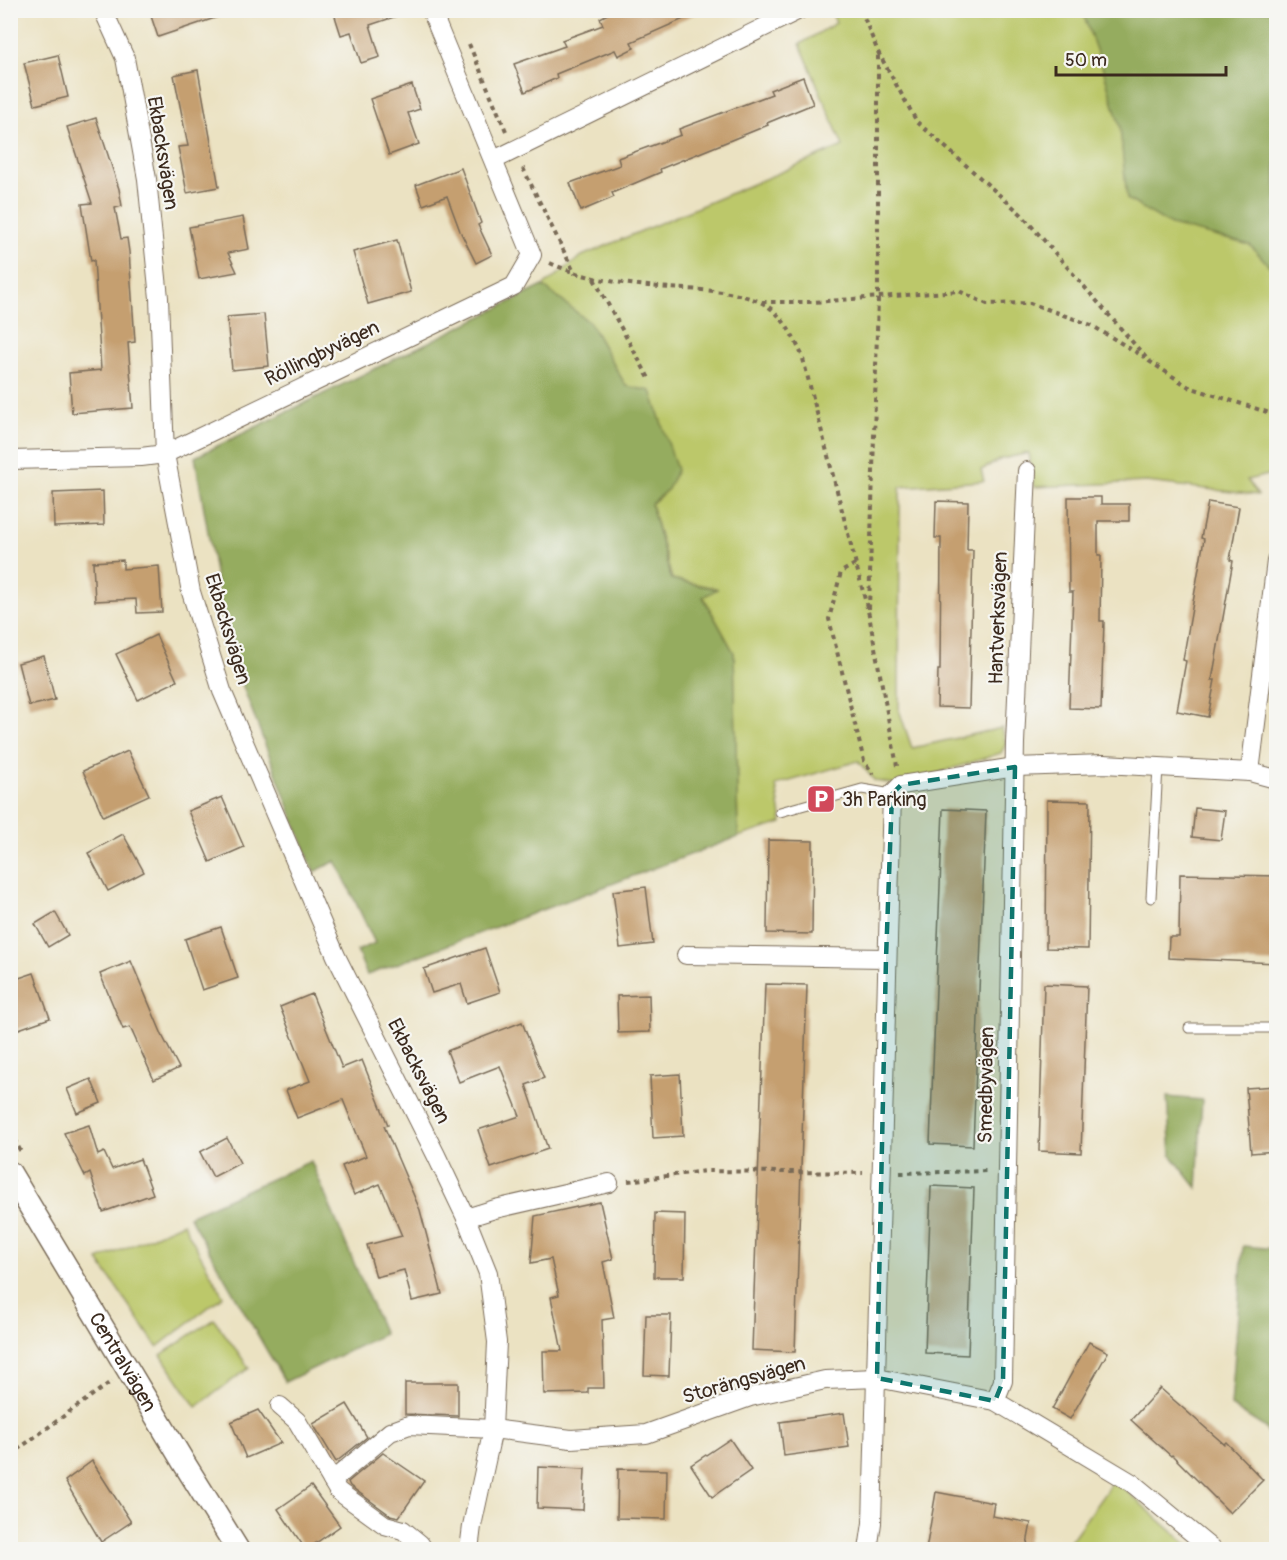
<svg xmlns="http://www.w3.org/2000/svg" width="1287" height="1560" font-family="Pangolin,sans-serif">
  <rect width="100%" height="100%" fill="#f6f6f2"/>
  <filter id="ink" filterUnits="userSpaceOnUse"><feTurbulence type="fractalNoise" baseFrequency=".0167" numOctaves="2"/><feDisplacementMap in="SourceGraphic" scale="12" xChannelSelector="R" yChannelSelector="G"/><feConvolveMatrix kernelMatrix="1 2 1 2 8 2 1 2 1" color-interpolation-filters="sRGB"/></filter>
  <filter id="wash" filterUnits="userSpaceOnUse"><feTurbulence type="fractalNoise" baseFrequency=".008" numOctaves="4" result="noise"/><feDisplacementMap in="SourceGraphic" scale="24" xChannelSelector="R" yChannelSelector="G"/><feGaussianBlur stdDeviation="1.35" result="paint"/><feColorMatrix in="noise" values="0 0 0 0 0 0 0 0 0 0 0 0 0 0 0 0 0 1.4 0 .05"/><feComposite in="paint" operator="in"/></filter>
  <g filter="url(#wash)">
    <rect width="100%" height="100%" fill="#ebe2c2"/>
    <!-- green -->
    <g fill="#bcc86a" stroke="#7c7944" stroke-width="1.5">
      <polygon points="831,11 1276,11 1276,473 1247,480 1258,495 1147,482 1034,487 1029,453 1001,459 981,470 984,481 900,487 899,710 912,748 1002,728 1006,744 1001,753 901,785 875,781 858,761 776,785 782,823 738,837 734,653 703,596 716,588 672,579 651,504 668,489 626,386 590,323 543,286 582,256 843,146 800,44 836,23"/>
      <polygon points="183,1223 223,1296 157,1347 98,1260"/>
      <polygon points="214,1319 249,1368 196,1407 161,1355"/>
      <polygon points="1114,1480 1192,1549 1064,1550"/>
    </g>
    <!-- forest -->
    <g fill="#95ac5e" stroke="#686b3e" stroke-width="1.5">
      <polygon points="1082,11 1276,11 1276,273 1250,245 1171,225 1127,199 1120,127 1104,72"/>
      <polygon points="543,286 590,323 626,386 651,391 677,470 668,489 651,504 671,579 717,589 703,597 734,653 738,837 367,975 357,951 375,943 336,861 314,872 228,648 195,457"/>
      <polygon points="1167,1097 1202,1100 1197,1188 1171,1155"/>
      <polygon points="311,1161 384,1334 285,1382 189,1216"/>
      <polygon points="1243,1246 1276,1249 1276,1443 1264,1427 1231,1406"/>
    </g>
    <g id="blocks">
      <!-- building -->
      <g fill="#c59f70">
        <polygon points="149,10 227,10 227,14 158,37"/>
        <polygon points="333,10 403,10 403,14 370,25 380,57 361,63 351,32 341,35"/>
        <polygon points="615,10 704,10 631,42 634,48 618,56 615,50 556,74 557,78 525,92 514,64 565,46 562,40 603,25 600,18"/>
        <polygon points="58,55 68,97 35,105 24,63"/>
        <polygon points="198,70 219,187 187,193 178,147 188,146 174,75"/>
        <polygon points="803,77 813,104 767,123 768,125 660,169 661,172 612,193 614,197 581,211 570,183 620,165 618,158 681,135 679,129 772,94 770,90"/>
        <polygon points="412,85 420,109 408,113 419,144 389,155 370,99"/>
        <polygon points="96,118 119,189 122,206 115,208 121,239 127,238 129,252 135,342 128,343 133,408 72,413 69,373 101,370 94,260 91,261 82,204 92,203 67,127"/>
        <polygon points="461,168 481,223 478,225 492,255 476,263 460,231 447,196 423,205 416,185"/>
        <polygon points="243,217 249,249 228,253 237,272 199,279 189,227"/>
        <polygon points="397,240 411,292 368,304 353,252"/>
        <polygon points="264,314 269,366 232,370 227,317"/>
        <polygon points="103,491 104,525 54,527 53,493"/>
        <polygon points="1068,497 1101,497 1101,504 1129,504 1129,521 1098,521 1098,555 1101,555 1100,621 1104,621 1101,709 1069,708 1073,592 1069,592"/>
        <polygon points="936,501 968,502 967,550 973,550 969,708 937,707 938,670 940,670 941,538 935,538"/>
        <polygon points="1208,502 1239,507 1230,560 1233,561 1212,680 1215,680 1208,717 1177,711 1186,661 1183,660 1204,539 1201,538"/>
        <polygon points="123,560 123,569 159,566 162,612 137,613 136,599 95,601 93,562"/>
        <polygon points="156,635 177,681 138,700 116,654"/>
        <polygon points="44,656 55,700 29,706 18,663"/>
        <polygon points="128,751 149,795 103,816 83,771"/>
        <polygon points="222,797 244,847 210,862 188,811"/>
        <polygon points="1047,800 1090,801 1088,949 1046,948"/>
        <polygon points="1195,808 1225,811 1221,840 1192,837"/>
        <polygon points="943,809 986,811 973,1146 930,1144"/>
        <polygon points="123,834 144,872 108,891 88,853"/>
        <polygon points="768,840 813,841 812,934 767,933"/>
        <polygon points="1180,874 1276,876 1276,963 1168,958 1169,937 1179,937"/>
        <polygon points="646,887 653,944 620,948 613,891"/>
        <polygon points="55,912 68,935 48,947 35,924"/>
        <polygon points="221,927 238,978 202,990 185,939"/>
        <polygon points="485,948 500,992 467,1003 461,984 432,993 424,969"/>
        <polygon points="131,961 163,1037 179,1068 154,1080 130,1027 123,1029 100,974"/>
        <polygon points="34,973 50,1018 16,1030 10,1016 10,981"/>
        <polygon points="765,984 807,985 795,1352 752,1350"/>
        <polygon points="1044,984 1087,986 1081,1153 1039,1151"/>
        <polygon points="312,994 342,1068 362,1060 388,1125 384,1126 420,1210 442,1294 412,1301 404,1270 376,1277 367,1245 402,1236 380,1184 354,1195 342,1166 366,1156 343,1100 297,1118 286,1090 310,1081 280,1007"/>
        <polygon points="649,995 650,1032 618,1033 617,996"/>
        <polygon points="522,1022 544,1078 526,1085 548,1149 491,1168 478,1130 520,1116 500,1066 459,1082 447,1051"/>
        <polygon points="680,1074 683,1136 653,1138 650,1076"/>
        <polygon points="91,1079 101,1103 77,1113 67,1089"/>
        <polygon points="1276,1086 1276,1151 1251,1153 1246,1088"/>
        <polygon points="89,1125 98,1155 104,1152 112,1169 140,1159 153,1194 103,1212 90,1173 85,1176 64,1133"/>
        <polygon points="227,1138 240,1163 213,1177 200,1152"/>
        <polygon points="931,1186 974,1188 968,1355 925,1353"/>
        <polygon points="600,1202 613,1259 603,1262 614,1318 602,1320 604,1388 588,1388 588,1393 544,1394 543,1351 562,1351 551,1297 559,1295 551,1259 531,1263 535,1216"/>
        <polygon points="655,1213 685,1214 684,1277 654,1277"/>
        <polygon points="646,1315 671,1315 669,1376 644,1375"/>
        <polygon points="1089,1342 1108,1352 1070,1419 1052,1409"/>
        <polygon points="405,1383 458,1383 458,1416 405,1414"/>
        <polygon points="1160,1388 1224,1444 1226,1442 1263,1480 1230,1513 1172,1455 1171,1456 1131,1420"/>
        <polygon points="347,1404 367,1437 336,1462 313,1424"/>
        <polygon points="258,1410 281,1443 246,1458 231,1422"/>
        <polygon points="844,1413 849,1447 784,1456 780,1422"/>
        <polygon points="730,1439 751,1470 712,1497 691,1465"/>
        <polygon points="383,1453 424,1481 399,1517 390,1515 350,1486 348,1482"/>
        <polygon points="92,1461 131,1522 101,1542 65,1481"/>
        <polygon points="538,1467 585,1469 583,1510 537,1508"/>
        <polygon points="618,1469 667,1470 666,1519 617,1518"/>
        <polygon points="311,1486 340,1526 306,1550 278,1509"/>
        <polygon points="936,1492 994,1503 992,1516 1031,1523 1026,1550 926,1550"/>
      </g>
    </g>
  </g>
  <g filter="url(#ink)">
    <use href="#blocks" fill-opacity="0" stroke="#796a57" stroke-width="1.5"/>
    <g fill="none" stroke-linecap="round" stroke-linejoin="round">
      <!-- service casing -->
      <g stroke="#796a57" stroke-width="11">
        <g id="service">
          <polyline points="780,812 862,789 892,794"/>
          <polyline points="1151,898 1158,766"/>
          <polyline points="1189,1028 1276,1028"/>
        </g>
      </g>
      <!-- minor casing -->
      <g stroke="#796a57" stroke-width="20">
        <g id="minor">
          <polyline points="103,10 125,58 147,179 159,298 165,454 191,592 222,691 336,956 436,1155 466,1218 488,1273 497,1342 493,1429 472,1526 469,1550"/>
          <polyline points="494,160 799,10"/>
          <polyline points="10,460 141,457 165,454 514,286 532,255 431,10"/>
          <polyline points="1250,772 1276,561"/>
          <polyline points="686,955 886,958"/>
          <polyline points="466,1218 495,1209 609,1183"/>
          <polyline points="995,1401 1003,1381 1015,743 1027,471"/>
          <polyline points="280,1406 297,1421 338,1491 385,1525 403,1530 420,1544 424,1550"/>
          <polyline points="332,1481 390,1432 409,1425 493,1429 571,1439 646,1434 750,1397 825,1380 877,1378 995,1401 1132,1483 1213,1550"/>
          <polyline points="868,1550 872,1523 892,794 901,785 1015,767 1104,764 1250,772 1276,779"/>
        </g>
      </g>
      <!-- tertiary casing -->
      <g stroke="#796a57" stroke-width="25">
        <g id="tertiary">
          <path id="s1" d="M10 1173 184 1463 238 1550"/>
        </g>
      </g>
      <!-- path -->
      <g stroke="#796a57" stroke-width="4" stroke-dasharray="4.5 4.5" stroke-linecap="butt">
        <polyline points="861,10 878,52 917,122 1021,214 1149,361 1189,387 1276,415"/>
        <polyline points="469,44 506,131"/>
        <polyline points="523,168 575,274"/>
        <path d="M550 263C590 281 626 284 670 288 699 290 733 290 760 302 781 311 793 336 802 355L869 615 897 766"/>
        <polyline points="594,279 650,380"/>
        <polyline points="762,302 814,302 959,291 987,304 1030,303 1091,325 1144,357"/>
        <polyline points="855,564 841,572 829,619 864,761 873,774"/>
        <polyline points="869,609 878,298 878,53"/>
        <polyline points="10,1131 22,1154"/>
        <polyline points="900,1173 989,1171"/>
        <polyline points="628,1181 705,1171 863,1173"/>
        <polyline points="10,1455 112,1381"/>
      </g>
      <!-- service -->
      <use href="#service" stroke="#fff" stroke-width="9"/>
      <!-- minor -->
      <use href="#minor" stroke="#fff" stroke-width="18"/>
      <!-- tertiary -->
      <use href="#tertiary" stroke="#fff" stroke-width="22"/>
    </g>
  </g>
  <!-- marked area -->
  <path fill="#0f766e" fill-opacity="0.2" stroke="#0f766e" stroke-width="4.5" stroke-dasharray="12 8" stroke-linejoin="round" d="M1015 767 1003 1381 995 1401 877 1378 886 958 892 794 901 785Z"/>
  <!-- icons -->
  <defs>
    <g id="parking-square" transform="scale(1.5)"><rect x="-9" y="-9" width="18" height="18" rx="4" fill="#d1495b" stroke="#f6f6f2"/><path d="M-3.5-5.5H1a3.5 3.5 0 0 1 0 7H-1V5.5H-3.5ZM-1-3.4V-.6H.8a1.4 1.4 0 0 0 0-2.8Z" fill="#fff"/></g>
  </defs>
  <g fill-rule="evenodd">
    <use href="#parking-square" x="821" y="799"/>
  </g>
  <g text-anchor="middle" dominant-baseline="central" stroke-width="4.5" stroke-linejoin="round" paint-order="stroke">
    <!-- street labels -->
    <g font-size="20" fill="#3b2a1e" stroke="#f6f6f2">
      <text transform="translate(163 153) rotate(81)">Ekbacksvägen</text>
      <text transform="translate(322 353) rotate(-26)">Röllingbyvägen</text>
      <text transform="translate(998 618) rotate(-88)">Hantverksvägen</text>
      <text transform="translate(228 629) rotate(73)">Ekbacksvägen</text>
      <text transform="translate(419 1071) rotate(63)">Ekbacksvägen</text>
      <text transform="translate(986 1085) rotate(-89)">Smedbyvägen</text>
      <text stroke="none"><textPath href="#s1" startOffset="220">Centralvägen</textPath></text>
      <text transform="translate(744 1380) rotate(-16)">Storängsvägen</text>
    </g>
    <!-- poi labels -->
    <g font-size="20" fill="#3b2a1e" stroke="#f6f6f2" text-anchor="start">
      <text x="842" y="799">3h Parking</text>
    </g>
  </g>
  <!-- margin -->
  <rect width="1287" height="1560" fill="none" stroke="#f6f6f2" stroke-width="36"/>
  <!-- scale -->
  <path d="M1056 66v9h170v-9" fill="none" stroke="#3b2a1e" stroke-width="3"/>
  <text x="1065" y="66" font-size="18" fill="#3b2a1e" stroke="#f6f6f2" stroke-width="4.5" paint-order="stroke">50 m</text>
</svg>
